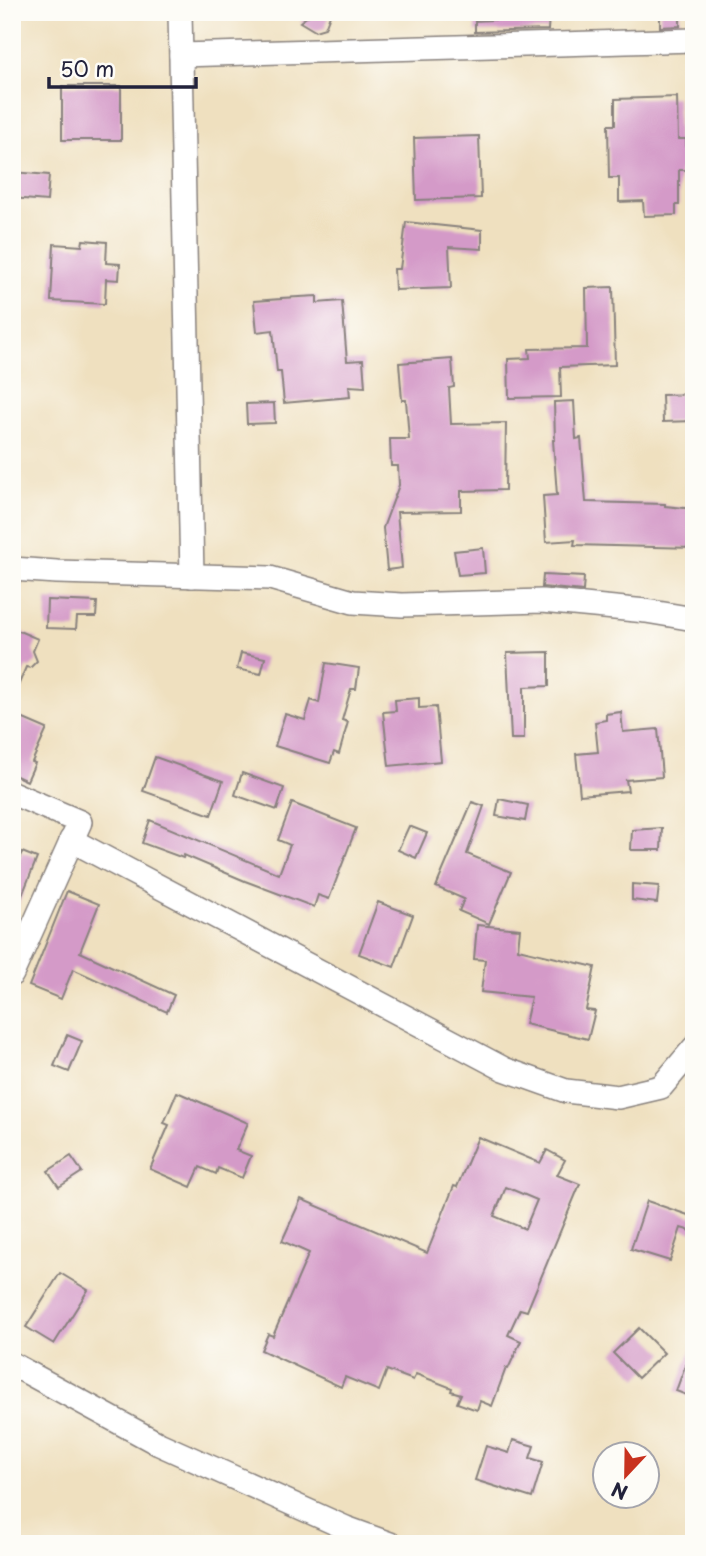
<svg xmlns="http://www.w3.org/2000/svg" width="706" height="1556" font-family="'Playpen Sans',sans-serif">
  <rect width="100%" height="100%" fill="#fdfcf7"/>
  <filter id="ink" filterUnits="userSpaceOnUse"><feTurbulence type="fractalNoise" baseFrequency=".0143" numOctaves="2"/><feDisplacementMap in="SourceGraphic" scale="14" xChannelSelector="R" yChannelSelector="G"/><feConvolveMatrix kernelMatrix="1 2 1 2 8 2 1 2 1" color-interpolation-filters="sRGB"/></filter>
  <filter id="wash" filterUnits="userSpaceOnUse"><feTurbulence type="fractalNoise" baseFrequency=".00686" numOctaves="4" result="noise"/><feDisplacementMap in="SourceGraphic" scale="28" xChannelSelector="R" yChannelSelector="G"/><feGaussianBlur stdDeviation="1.57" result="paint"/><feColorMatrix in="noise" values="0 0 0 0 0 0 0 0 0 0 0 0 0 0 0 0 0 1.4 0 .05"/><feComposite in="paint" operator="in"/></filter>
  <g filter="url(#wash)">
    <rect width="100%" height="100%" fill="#efe0bf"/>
    <g id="blocks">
      <!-- building -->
      <g fill="#d49ac8" fill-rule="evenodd">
        <polygon points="313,12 331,12 325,28 315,31 300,22"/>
        <polygon points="660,12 680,12 680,26 660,27"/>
        <polygon points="525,13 549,14 548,30 475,32 475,21 526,18"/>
        <rect x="62" y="86" width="59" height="54"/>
        <polygon points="677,97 678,139 686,139 687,170 679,170 679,205 676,205 676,215 644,216 643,201 619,202 619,178 609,178 608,125 615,125 615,99"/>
        <polygon points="479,136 481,198 416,200 414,138"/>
        <polygon points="12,172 49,175 47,201 12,198"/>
        <polygon points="406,222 482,230 482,249 449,247 451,288 395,290 394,269 400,269"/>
        <polygon points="83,240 107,242 106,263 120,264 119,280 106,279 105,304 51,301 54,244 82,246"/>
        <polygon points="613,287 615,365 560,367 561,397 509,398 508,359 530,358 529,349 587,348 586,288"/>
        <polygon points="317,296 317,303 342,301 347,361 363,360 365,387 349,386 350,397 284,403 281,372 277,372 273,330 257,332 254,301 281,299 281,298"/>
        <polygon points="452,359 454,387 449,388 451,424 506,423 505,490 461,491 461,511 397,512 402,568 387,570 383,528 399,485 398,466 391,466 390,439 409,439 406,400 402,400 399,363"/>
        <polygon points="694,394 694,421 663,422 662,395"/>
        <polygon points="574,401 576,439 581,438 586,502 665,504 665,506 694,509 694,548 574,545 575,540 546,542 543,496 557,495 553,440 555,440 554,402"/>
        <polygon points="274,403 275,423 247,424 246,404"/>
        <polygon points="483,548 485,573 458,575 454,551"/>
        <polygon points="543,575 584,577 583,591 542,587"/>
        <polygon points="47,600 97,602 96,617 77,617 76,629 46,628"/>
        <polygon points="12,628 38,639 33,651 37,661 30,668 26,667 13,698"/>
        <polygon points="549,652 549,686 524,687 524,739 511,739 507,653"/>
        <polygon points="241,653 265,658 261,674 237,669"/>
        <polygon points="326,663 359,668 356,689 351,689 342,720 348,722 339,754 334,752 330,763 275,746 285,714 305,720 311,700 319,703"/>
        <polygon points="419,698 419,708 436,707 441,761 389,766 383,712 396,711 395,700"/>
        <polygon points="621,712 623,732 658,729 662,777 626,780 628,791 580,795 576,754 598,752 595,722 606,720 606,714"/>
        <polygon points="12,714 47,729 32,762 35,763 27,781 12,774"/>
        <polygon points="155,757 223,781 211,815 143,791"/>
        <polygon points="242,773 284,788 277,810 235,795"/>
        <polygon points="499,799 528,805 525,821 496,816"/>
        <polygon points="472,802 484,806 467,854 511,872 489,924 459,911 464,899 436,887"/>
        <polygon points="292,803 356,828 329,899 318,895 314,907 245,881 184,855 183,858 142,843 150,820 279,874 290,845 278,840"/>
        <polygon points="409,826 427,833 416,858 398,850"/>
        <polygon points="662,828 661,850 631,850 632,830"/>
        <polygon points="22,852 37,858 13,918 12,877"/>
        <polygon points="632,884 659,886 657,903 632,900"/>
        <polygon points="67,891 99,904 80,952 174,995 167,1012 73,969 61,999 29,986"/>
        <polygon points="378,902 413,915 394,967 359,954"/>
        <polygon points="477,925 520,929 518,949 595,967 586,1010 595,1011 588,1039 525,1024 531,997 481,992 485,960 474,959"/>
        <polygon points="67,1035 82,1041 69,1072 54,1066"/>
        <polygon points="177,1092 248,1123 236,1150 251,1156 242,1178 218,1168 216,1174 200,1167 191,1187 150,1169 169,1125 164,1123"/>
        <path d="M478 1137 540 1163 547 1150 565 1160 557 1175 580 1184 527 1311 520 1309 508 1335 521 1341 508 1369 506 1368 492 1406 480 1401 477 1410 457 1403 461 1394 451 1391 452 1388 416 1374 413 1380 387 1370 379 1391 345 1377 341 1387 261 1350 268 1334 273 1336 309 1253 282 1241 301 1199 427 1253 454 1186 457 1187ZM506 1187 537 1200 525 1229 494 1216Z"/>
        <polygon points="71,1156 82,1172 59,1187 48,1171"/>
        <polygon points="647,1201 694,1217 694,1232 681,1228 670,1261 631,1249"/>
        <polygon points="60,1273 88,1290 54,1344 26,1327"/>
        <polygon points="639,1328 664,1353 638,1378 613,1353"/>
        <polygon points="692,1347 694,1348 694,1398 676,1391"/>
        <polygon points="513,1440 534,1446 530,1458 543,1462 532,1498 475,1480 486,1446 509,1453"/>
      </g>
    </g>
  </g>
  <g filter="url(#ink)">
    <use href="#blocks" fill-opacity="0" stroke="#88817d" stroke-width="2"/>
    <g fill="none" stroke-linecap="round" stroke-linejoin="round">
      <!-- minor casing -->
      <g stroke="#88817d" stroke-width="26">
        <g id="minor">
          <polyline points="180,12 192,576"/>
          <polyline points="181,55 694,40"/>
          <polyline points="12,569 57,572 270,578 353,602 402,605 542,601 646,611 694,619"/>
          <polyline points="12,793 80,822 12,974"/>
          <polyline points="71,840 504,1069 566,1091 618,1097 661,1087 694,1048"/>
          <polyline points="12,1364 159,1444 346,1528 390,1544"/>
        </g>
      </g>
      <!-- minor -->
      <use href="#minor" stroke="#fff" stroke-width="23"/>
    </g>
  </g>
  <!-- margin -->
  <rect width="706" height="1556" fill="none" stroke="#fdfcf7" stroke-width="42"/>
  <!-- north arrow -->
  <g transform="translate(626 1475) rotate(202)"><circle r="33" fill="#fdfcf7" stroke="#a5a5ac" stroke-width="2"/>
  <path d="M0-5L12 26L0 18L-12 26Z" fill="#c8321e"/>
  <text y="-10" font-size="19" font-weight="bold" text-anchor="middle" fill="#22223b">N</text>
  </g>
  <!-- scale -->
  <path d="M49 77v10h147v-10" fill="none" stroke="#22223b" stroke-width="3.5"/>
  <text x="60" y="77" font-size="21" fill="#22223b" stroke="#fdfcf7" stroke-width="5" paint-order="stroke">50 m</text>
</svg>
